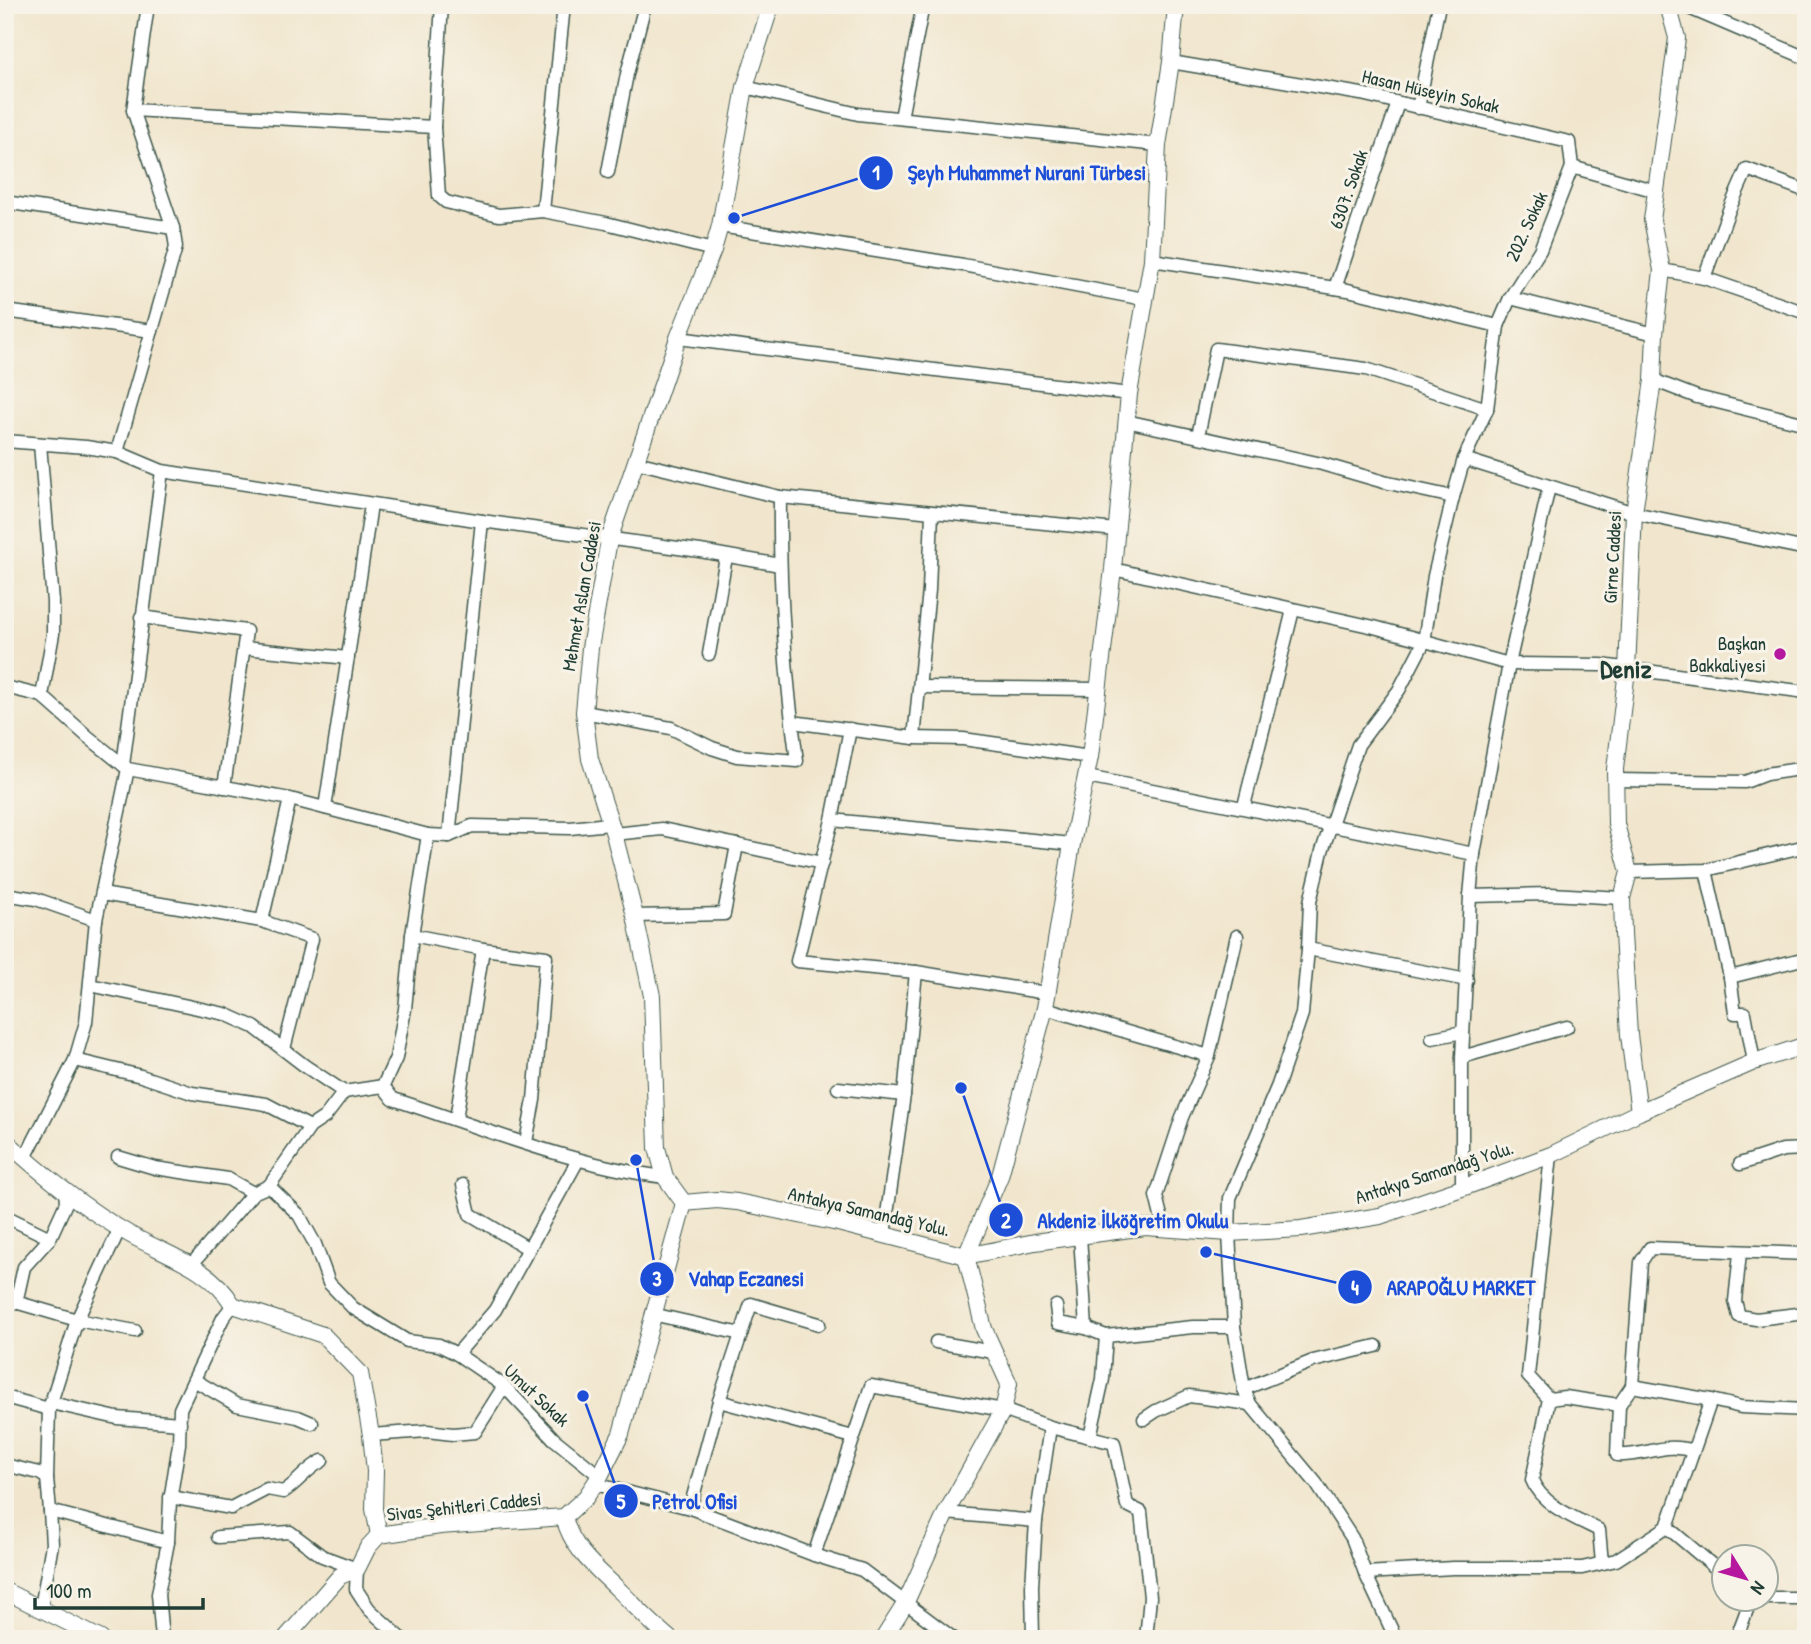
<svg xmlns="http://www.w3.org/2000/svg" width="1811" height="1644" font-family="'Patrick Hand',sans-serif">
  <rect width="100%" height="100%" fill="#f7f3e8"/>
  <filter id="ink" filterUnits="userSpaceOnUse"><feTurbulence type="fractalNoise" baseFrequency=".0143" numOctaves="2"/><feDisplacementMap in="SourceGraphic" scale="14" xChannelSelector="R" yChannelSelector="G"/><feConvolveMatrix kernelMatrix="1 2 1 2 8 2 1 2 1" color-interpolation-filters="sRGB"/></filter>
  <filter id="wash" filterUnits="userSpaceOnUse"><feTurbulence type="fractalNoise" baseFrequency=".00686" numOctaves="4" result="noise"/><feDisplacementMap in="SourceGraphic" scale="28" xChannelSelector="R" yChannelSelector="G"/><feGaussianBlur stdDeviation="1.57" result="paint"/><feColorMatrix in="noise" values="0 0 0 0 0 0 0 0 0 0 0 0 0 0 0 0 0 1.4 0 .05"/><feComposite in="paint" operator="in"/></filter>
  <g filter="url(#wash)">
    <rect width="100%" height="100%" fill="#f1e6cd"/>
  </g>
  <g filter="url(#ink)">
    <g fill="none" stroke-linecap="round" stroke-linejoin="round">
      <!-- minor casing -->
      <g stroke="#3e564b" stroke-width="15">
        <g id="minor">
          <polyline points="442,5 434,127 439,196 446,202 499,215 543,211 606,223 713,250"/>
          <polyline points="1682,5 1806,58"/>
          <polyline points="1171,62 1361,94 1569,142 1572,167 1656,191"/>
          <polyline points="745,87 858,114 1158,145"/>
          <polyline points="1418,108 1439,5"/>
          <polyline points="133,110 434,127"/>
          <polyline points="901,118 923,5"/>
          <polyline points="608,172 627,74 645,5"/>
          <polyline points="5,202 173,228"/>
          <polyline points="543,211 564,5"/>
          <polyline points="720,226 963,265 1144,299"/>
          <polyline points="1152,260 1348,290 1498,326"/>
          <polyline points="1662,270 1704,278 1806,313"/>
          <polyline points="1704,278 1729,210 1747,169 1806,191"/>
          <polyline points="1335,288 1398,103"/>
          <polyline points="1510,298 1655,334"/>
          <polyline points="5,311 152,331"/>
          <polyline points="678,338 1129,394"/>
          <polyline points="1653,380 1697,397 1806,424"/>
          <polyline points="1126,421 1322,464 1384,482 1453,497"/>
          <polyline points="1198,436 1216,349 1366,369 1487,409"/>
          <polyline points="5,441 86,447 117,452 162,471 482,521 700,551 780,565"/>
          <polyline points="40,444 53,602 53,634 42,696"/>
          <polyline points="117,452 176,247 173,228 133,110 148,5"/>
          <polyline points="1464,459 1634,513 1806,549"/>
          <polyline points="636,462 780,497 1116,530"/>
          <polyline points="1113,569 1374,627 1509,664 1601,665 1806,692"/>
          <polyline points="141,617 246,631 224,787"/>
          <polyline points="244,648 348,658"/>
          <polyline points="709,654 726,557"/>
          <polyline points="5,687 42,696 87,736 128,769 290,799 428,835 449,836 472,826 570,828 609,824"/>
          <polyline points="920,687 1097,689"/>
          <path d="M584 712 671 728 712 748 737 756 797 761C785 674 779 585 780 497"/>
          <polyline points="792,722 914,738 963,739 1090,757"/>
          <polyline points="850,729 832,820 797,961 916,972 1046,993"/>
          <polyline points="914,738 929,590 932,513"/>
          <polyline points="123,765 162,471"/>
          <polyline points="1087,777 1474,854"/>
          <polyline points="1616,780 1745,782 1766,774 1806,768"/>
          <polyline points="1244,806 1293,610"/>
          <polyline points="325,808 371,505"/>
          <polyline points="832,820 1072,844"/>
          <polyline points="614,834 662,829 822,863"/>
          <polyline points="449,836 482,521"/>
          <polyline points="1706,870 1730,977 1735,1013 1745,1013 1754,1062"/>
          <polyline points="1629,872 1706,870 1806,846"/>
          <polyline points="5,894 36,899 96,920"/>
          <polyline points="102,894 262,921 312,939 284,1049"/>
          <polyline points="1470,896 1551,894 1622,898"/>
          <polyline points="635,916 724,914 737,845"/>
          <polyline points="262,921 290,799"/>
          <polyline points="412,935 483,949 546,957 534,1100 526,1142"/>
          <polyline points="1308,949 1467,980"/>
          <polyline points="1730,977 1806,958"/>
          <path d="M90 985 225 1014 254 1027 305 1066 344 1092 383 1086 393 1099C480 1127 574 1166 665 1177"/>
          <polyline points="1045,1008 1209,1056 1182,1117 1156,1196 1164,1228"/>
          <polyline points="1432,1038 1463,1032"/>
          <polyline points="1209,1056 1237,936"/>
          <polyline points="1462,1057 1567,1027"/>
          <polyline points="75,1060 141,1076 192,1093 266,1104 310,1127"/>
          <polyline points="383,1086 396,1058 405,1009 412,935 428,835"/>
          <polyline points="838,1088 904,1095"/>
          <polyline points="456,1119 483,949"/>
          <path d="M1551 1155 1528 1376 1549 1399 1532 1480C1541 1505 1577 1519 1599 1530L1602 1563"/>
          <polyline points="118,1157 155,1168 228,1179 253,1193"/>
          <polyline points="25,1158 75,1060 86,1022 96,920 128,769"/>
          <polyline points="1740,1164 1783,1150 1806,1149"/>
          <polyline points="463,1185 470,1214 529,1249"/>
          <polyline points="269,1186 299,1215 315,1244 329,1283 353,1308 407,1341 439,1345 457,1354 504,1386 554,1439 600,1476"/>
          <polyline points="1462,1188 1462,1057 1470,896 1474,854 1509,664 1549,487"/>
          <polyline points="5,1216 50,1238"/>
          <polyline points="120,1228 77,1320 135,1331"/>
          <polyline points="884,1235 904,1095 916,972"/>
          <polyline points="1080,1236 1086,1328"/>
          <polyline points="1740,1253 1735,1301 1739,1316 1756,1319 1806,1313"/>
          <polyline points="192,1264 253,1193 269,1186 310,1127 325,1117 344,1092"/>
          <polyline points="5,1299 77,1320 49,1409 47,1478 50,1511 168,1542"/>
          <polyline points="16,1303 24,1267 50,1238 66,1203 65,1189"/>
          <polyline points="1056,1306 1058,1323 1086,1328 1106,1336"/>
          <polyline points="652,1314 741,1334"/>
          <polyline points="936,1342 993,1352"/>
          <polyline points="457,1354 495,1310 578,1160"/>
          <polyline points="194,1380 237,1405 298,1417 312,1423"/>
          <polyline points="1632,1386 1641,1262 1650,1248 1806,1254"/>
          <polyline points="1244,1389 1313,1361 1376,1346"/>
          <polyline points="5,1397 49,1409"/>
          <polyline points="1549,1399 1565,1397 1619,1405 1632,1386 1711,1400"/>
          <polyline points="719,1401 853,1437"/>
          <polyline points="51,1403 117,1418 180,1423"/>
          <path d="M1619 1405 1617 1455C1646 1457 1665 1441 1693 1451"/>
          <polyline points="1144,1419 1156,1411 1189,1396 1250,1404"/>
          <polyline points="371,1435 427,1431 453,1434 475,1432 504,1386"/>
          <polyline points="1090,1437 1103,1379 1106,1336 1193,1327 1234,1327"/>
          <polyline points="5,1465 39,1473 47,1478"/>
          <polyline points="595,1484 690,1508 814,1555 862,1570 954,1639"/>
          <path d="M170 1497 231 1508 267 1489 283 1492C298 1483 307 1468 322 1461"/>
          <polyline points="690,1508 719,1401 751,1304 819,1324"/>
          <polyline points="946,1513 1036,1521"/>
          <polyline points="1667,1527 1724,1575"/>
          <polyline points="218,1537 290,1532 322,1556 357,1569 356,1589 369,1609 402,1639"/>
          <polyline points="814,1555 871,1386 1003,1410 1050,1427 1114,1443 1127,1505 1141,1512 1150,1597 1146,1639"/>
          <polyline points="1365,1573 1453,1568 1582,1568 1616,1560 1667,1527 1711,1400 1741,1407 1806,1410"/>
          <polyline points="1766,1598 1806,1598"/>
          <polyline points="41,1608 52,1544 50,1511"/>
          <polyline points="162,1639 158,1594 168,1542 170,1501 179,1444 180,1409 223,1318 233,1305"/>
          <polyline points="1033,1639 1032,1586 1036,1521 1050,1427"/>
          <polyline points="1396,1639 1365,1573 1352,1538 1316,1483 1250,1404 1244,1389 1234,1327 1229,1233 1230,1198 1278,1085 1302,1014 1308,949 1310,902 1322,851 1358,745 1399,690 1424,642 1434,576 1453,497 1464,459 1487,409 1498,326 1510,298 1540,250 1572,167"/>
          <polyline points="1736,1639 1751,1599 1762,1598"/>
        </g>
      </g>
      <!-- tertiary casing -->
      <g stroke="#3e564b" stroke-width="18">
        <g id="tertiary">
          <polyline points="1639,1112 1629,1035 1623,934 1622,898 1629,872 1616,824 1615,769 1627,670 1634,513 1653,380 1655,334 1662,270 1652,220 1677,38 1668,5"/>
          <path d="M5 1140C39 1172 88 1211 129 1234 166 1255 210 1266 233 1305L323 1335 360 1373 371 1435 375 1471 374 1509 379 1535"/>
          <polyline points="684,1203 665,1177 657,1148 652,996 635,916 614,834 590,759 584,712 590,648 609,540 678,338 713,250 720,226 745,87 771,5"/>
          <polyline points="684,1203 717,1200 737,1202 838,1223 966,1256 1035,1242 1145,1227 1229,1233 1301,1229 1380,1216 1462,1188 1551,1155 1639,1112 1754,1062 1806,1045"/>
          <polyline points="5,1471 6,1465"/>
          <path d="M564 1517C572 1551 599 1570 622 1593 638 1609 653 1625 670 1639"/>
          <polyline points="5,1591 101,1639"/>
          <polyline points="285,1639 340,1576 357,1569 368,1547 379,1535 440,1526 564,1517 586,1497 600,1476 621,1434 684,1203"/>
          <polyline points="883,1639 905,1604 946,1513 1003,1410 1009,1384 984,1329 966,1256 1000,1176 1045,1008 1072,844 1090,757 1113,569 1129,394 1152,260 1158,145 1171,62 1176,5"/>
        </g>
      </g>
      <!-- minor -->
      <use href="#minor" stroke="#fff" stroke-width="12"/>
      <!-- tertiary -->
      <use href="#tertiary" stroke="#fff" stroke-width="16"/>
    </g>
  </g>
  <!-- markers -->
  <circle fill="#b5179e" stroke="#f7f3e8" stroke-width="2.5" cx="1780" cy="654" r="7"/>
  <g text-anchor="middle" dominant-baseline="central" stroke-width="6" stroke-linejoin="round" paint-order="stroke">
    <!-- street labels -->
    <g font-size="19" fill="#1f3d34" stroke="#f7f3e8">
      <text transform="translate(1431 91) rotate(13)">Hasan Hüseyin Sokak</text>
      <text transform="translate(1348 189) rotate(-71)">6307. Sokak</text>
      <text transform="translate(1526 226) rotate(-65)">202. Sokak</text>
      <text transform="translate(1612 557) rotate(-87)">Girne Caddesi</text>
      <text transform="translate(581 596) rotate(-80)">Mehmet Aslan Caddesi</text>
      <text transform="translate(1434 1172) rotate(-18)">Antakya Samandağ Yolu.</text>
      <text transform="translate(869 1211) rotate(13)">Antakya Samandağ Yolu.</text>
      <text transform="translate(537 1395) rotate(43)">Umut Sokak</text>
      <text transform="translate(464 1506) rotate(-6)">Sivas Şehitleri Caddesi</text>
    </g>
    <!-- poi labels -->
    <g font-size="19" fill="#1f3d34" stroke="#f7f3e8" text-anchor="end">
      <text x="1766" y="643">Başkan<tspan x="1766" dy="22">Bakkaliyesi</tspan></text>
    </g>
    <!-- district labels -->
    <g font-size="26" font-weight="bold" fill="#1f3d34" stroke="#f7f3e8">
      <text x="1626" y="668">Deniz</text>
    </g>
  </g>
  <!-- callouts -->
  <path fill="none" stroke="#1d4ed8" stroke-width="2.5" d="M734 218L876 173M961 1088L1006 1220M636 1160L657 1279M1206 1252L1355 1287M583 1396L621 1501"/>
  <g fill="#1d4ed8" stroke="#f7f3e8" stroke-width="2.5">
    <circle cx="734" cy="218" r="7"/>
    <circle cx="961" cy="1088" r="7"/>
    <circle cx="636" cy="1160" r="7"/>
    <circle cx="1206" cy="1252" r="7"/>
    <circle cx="583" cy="1396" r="7"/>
    <circle cx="876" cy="173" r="18"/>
    <circle cx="1006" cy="1220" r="18"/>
    <circle cx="657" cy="1279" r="18"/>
    <circle cx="1355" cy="1287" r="18"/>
    <circle cx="621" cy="1501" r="18"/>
  </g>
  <g font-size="21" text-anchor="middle" font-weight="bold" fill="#fff">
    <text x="876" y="180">1</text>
    <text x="1006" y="1228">2</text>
    <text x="657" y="1286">3</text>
    <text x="1355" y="1295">4</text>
    <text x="621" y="1509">5</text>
  </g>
  <g font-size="21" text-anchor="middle" font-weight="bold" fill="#1d4ed8" stroke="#f7f3e8" stroke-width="6" stroke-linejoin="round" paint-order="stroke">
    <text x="1027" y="180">Şeyh Muhammet Nurani Türbesi</text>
    <text x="1133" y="1228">Akdeniz İlköğretim Okulu</text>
    <text x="746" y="1286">Vahap Eczanesi</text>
    <text x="1461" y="1295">ARAPOĞLU MARKET</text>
    <text x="695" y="1509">Petrol Ofisi</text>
  </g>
  <!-- margin -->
  <rect width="1811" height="1644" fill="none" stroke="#f7f3e8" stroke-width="28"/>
  <!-- north arrow -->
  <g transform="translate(1745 1578) rotate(127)"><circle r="33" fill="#f7f3e8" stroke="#a1aaa0" stroke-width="2"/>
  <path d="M0-5L12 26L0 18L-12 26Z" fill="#b5179e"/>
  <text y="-10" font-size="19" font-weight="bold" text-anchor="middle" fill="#1f3d34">N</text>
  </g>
  <!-- scale -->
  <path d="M35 1598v10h168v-10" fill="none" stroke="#1f3d34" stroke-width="3.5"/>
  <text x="46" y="1598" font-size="21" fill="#1f3d34" stroke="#f7f3e8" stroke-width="5" paint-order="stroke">100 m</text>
</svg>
